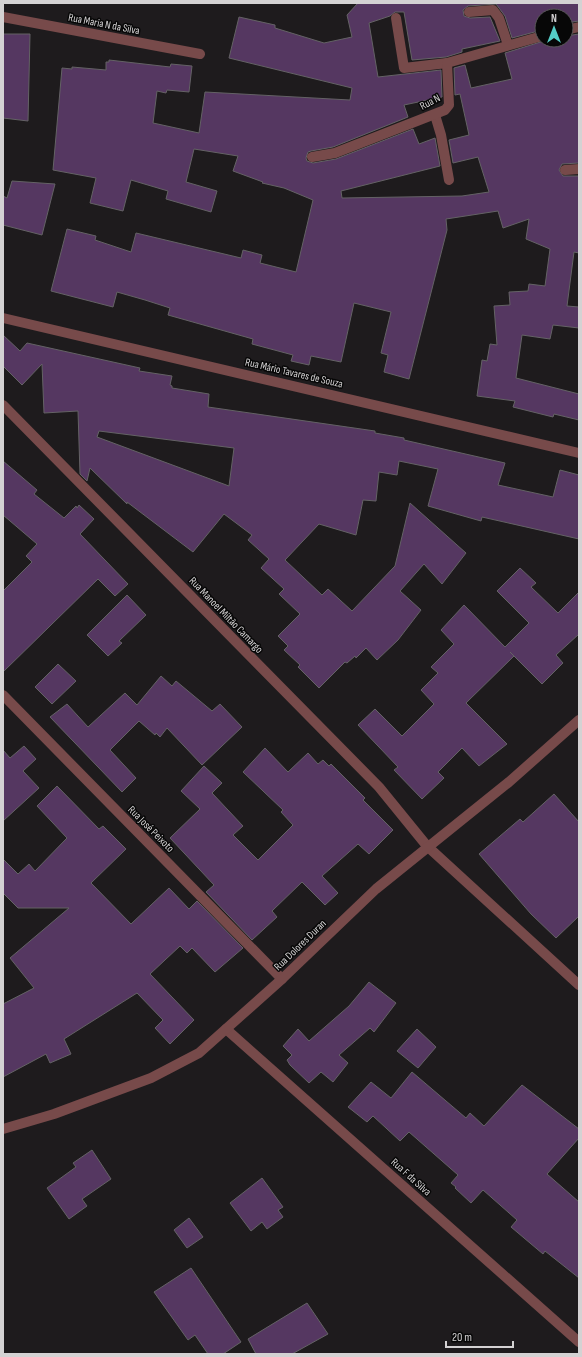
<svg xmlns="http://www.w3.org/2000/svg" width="582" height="1357" font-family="'Sofia Sans Condensed',sans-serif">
  <rect width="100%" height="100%" fill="#1e1b1d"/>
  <!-- building -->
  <g fill="#553761" stroke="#646265" fill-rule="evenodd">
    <polygon points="358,3 579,3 579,21 566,23 566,16 542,16 542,30 512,38 505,16 496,4 468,6 463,10 464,16 470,18 490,17 500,41 462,49 462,52 446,57 412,60 404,12 395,12 390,16 369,23 378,77 441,70 442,97 404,105 408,117 333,147 311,151 308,152 306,158 307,161 313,163 336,159 413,129 419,144 435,138 440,166 341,191 342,198 462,196 489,192 478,157 453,163 449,140 469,135 460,94 455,95 454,68 465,65 471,88 512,79 505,53 547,40 566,40 566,36 579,34 579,163 562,164 559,170 563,176 579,176 579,253 574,252 567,306 579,307 579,328 553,325 550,339 522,335 516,378 579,394 579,420 554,414 553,417 513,407 515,401 477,396 482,360 487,361 490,344 497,345 494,306 510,305 509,292 528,291 529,284 545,286 550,249 526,239 529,219 503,228 498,211 446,219 447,230 409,379 384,372 388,355 381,353 391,312 354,303 341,362 311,356 309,365 291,361 293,355 252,344 253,339 168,315 170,308 145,300 117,292 113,307 51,291 67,229 96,236 95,240 131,252 136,233 241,258 243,250 262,255 260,263 296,272 313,200 284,188 262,183 263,182 233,171 238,156 194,149 186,182 217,191 211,212 166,199 168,191 131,180 123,211 90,203 96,178 53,170 62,68 72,69 72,67 106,70 106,62 109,62 109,60 170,67 171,64 192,66 189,92 167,90 166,93 157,91 153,123 199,133 205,92 350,100 352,88 229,58 239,17 275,25 275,28 324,43 352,37 347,15"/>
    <polygon points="3,34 30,34 28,121 3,118"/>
    <polygon points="12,181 55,184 42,235 3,225 3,196 7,198"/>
    <path d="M3 335 20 351 27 343 140 368 139 371 172 376 170 385 172 386V388L209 394 208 407 375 431V433L404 438V440L505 463 498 485 553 497 560 470 579 475V539L482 517 481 521 428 506 438 469 399 461 397 475 379 472 376 501 363 500 356 535 319 524 285 560 322 595 328 589 352 611 395 566 410 503 466 553 442 584 424 564 400 591 421 610 398 640 377 660 366 648 356 658 355 656 347 663 345 662 319 688 298 667 300 665 284 650 288 646 278 636 300 614 279 594 284 589 261 568 269 559 248 540 252 535 224 514 193 552 127 502V504L90 468 87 481 80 474 78 411 44 413 42 364 22 385 3 366ZM99 431 234 448 229 486 97 437Z"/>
    <polygon points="3,461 37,490 34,494 64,518 76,506 77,508 79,505 94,519 80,534 128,584 115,596 98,579 3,672 3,591 32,562 26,556 37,544 3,515"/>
    <polygon points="520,568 536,583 531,587 558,613 579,592 579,634 556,655 563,663 542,684 510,652 514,656 466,703 507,744 479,766 462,748 438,772 444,778 422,799 394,770 398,767 358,725 375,709 402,736 434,704 421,690 438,673 431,667 454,644 441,630 464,605 505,647 529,623 497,591"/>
    <polygon points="127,595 146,615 119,641 122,643 108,656 87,635"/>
    <polygon points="58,664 76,681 52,704 35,687"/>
    <polygon points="161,676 172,686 176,681 212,711 220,704 242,727 202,765 167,728 160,737 156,733 155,735 139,721 110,750 136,778 122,792 50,717 67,704 88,727 125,693 137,705"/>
    <polygon points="24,746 36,759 23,771 39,788 3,821 3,750 10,758"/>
    <polygon points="265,748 288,772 308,753 318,764 323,760 329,766 331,764 365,798 363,800 393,830 369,854 358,844 322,876 338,893 325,905 302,882 272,911 277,917 252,940 206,892 214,885 170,838 200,809 181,791 204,766 222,783 212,793 243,826 233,835 258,860 293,825 281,812 283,810 243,772"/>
    <polygon points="57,786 99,829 103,826 126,849 91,883 131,924 169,888 189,909 197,901 243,948 215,972 192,948 187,953 180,946 150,974 194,1020 170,1044 155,1028 163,1020 137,993 64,1039 71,1054 50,1063 46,1054 3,1077 3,1004 34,988 10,958 69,908 18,908 3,893 3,859 18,874 29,864 35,871 67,838 37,806"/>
    <polygon points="554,794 579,822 579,916 556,938 531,914 479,854 520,819 523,822"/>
    <polygon points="369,982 396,1003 374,1032 370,1028 339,1055 348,1063 333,1082 321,1072 309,1083 290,1065 287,1060 292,1055 283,1046 298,1029 309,1041 349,1006"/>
    <polygon points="417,1029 436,1047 418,1068 397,1051"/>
    <polygon points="412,1072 466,1118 470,1113 484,1126 522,1085 579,1129 579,1138 547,1174 579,1202 579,1278 545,1251 543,1254 511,1227 517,1220 483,1190 471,1203 455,1188 456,1187 451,1183 458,1175 409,1132 400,1141 373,1116 367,1122 348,1107 371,1082 391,1098"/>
    <polygon points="92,1150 111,1179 82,1199 87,1206 69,1219 47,1188 76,1167 73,1163"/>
    <polygon points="262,1178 283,1207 278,1210 283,1217 267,1229 262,1222 251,1231 230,1203"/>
    <polygon points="189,1218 203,1237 187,1248 174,1230"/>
    <polygon points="191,1268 241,1342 223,1354 208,1354 195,1335 188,1340 154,1292"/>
    <polygon points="307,1303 328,1334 292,1354 256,1354 248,1339"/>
  </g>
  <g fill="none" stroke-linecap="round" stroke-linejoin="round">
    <!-- minor -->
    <g stroke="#774a4a" stroke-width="10">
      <polyline points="469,12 493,10 499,18 508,45"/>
      <polyline points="3,17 200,54"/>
      <polyline points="396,18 404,68 447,63"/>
      <polyline points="566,30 579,27"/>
      <polyline points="435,115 441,135 449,180"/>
      <polyline points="312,157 335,153 445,110 449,105 447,63 542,36"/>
      <polyline points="565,170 579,169"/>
      <polyline points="3,318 579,453"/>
      <polyline points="3,405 379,787 427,846 579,985"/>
      <polyline points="3,695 282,979"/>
      <polyline points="226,1029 579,1342"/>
      <polyline points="3,1129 54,1114 151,1078 199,1053 282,979 376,889 509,782 579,720"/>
    </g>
  </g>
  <g text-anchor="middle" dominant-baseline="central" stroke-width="3" stroke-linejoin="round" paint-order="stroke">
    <!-- street labels -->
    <g font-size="11" fill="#d4d2d3" stroke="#070707">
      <text transform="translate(104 24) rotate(11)">Rua Maria N da Silva</text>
      <text transform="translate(430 102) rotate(-28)">Rua N</text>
      <text transform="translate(294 373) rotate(13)">Rua Mário Tavares de Souza</text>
      <text transform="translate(226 615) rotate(46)">Rua Manoel Miltão Camargo</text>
      <text transform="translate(151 829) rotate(45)">Rua José Peixoto</text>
      <text transform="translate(300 945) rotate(-44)">Rua Dolores Duran</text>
      <text transform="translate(411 1177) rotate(42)">Rua F da Silva</text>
    </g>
  </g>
  <!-- border -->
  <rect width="582" height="1357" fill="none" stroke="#d4d2d3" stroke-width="8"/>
  <!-- north arrow -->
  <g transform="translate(554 28)"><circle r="19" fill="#070707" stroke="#595859"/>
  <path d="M0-3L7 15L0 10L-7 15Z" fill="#54cdc7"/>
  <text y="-6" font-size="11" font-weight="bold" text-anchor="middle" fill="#d4d2d3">N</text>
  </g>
  <!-- scale -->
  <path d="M446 1341v6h67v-6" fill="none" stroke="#d4d2d3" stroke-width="2"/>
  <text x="452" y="1341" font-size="12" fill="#d4d2d3" stroke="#070707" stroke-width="3" paint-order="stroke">20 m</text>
</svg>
